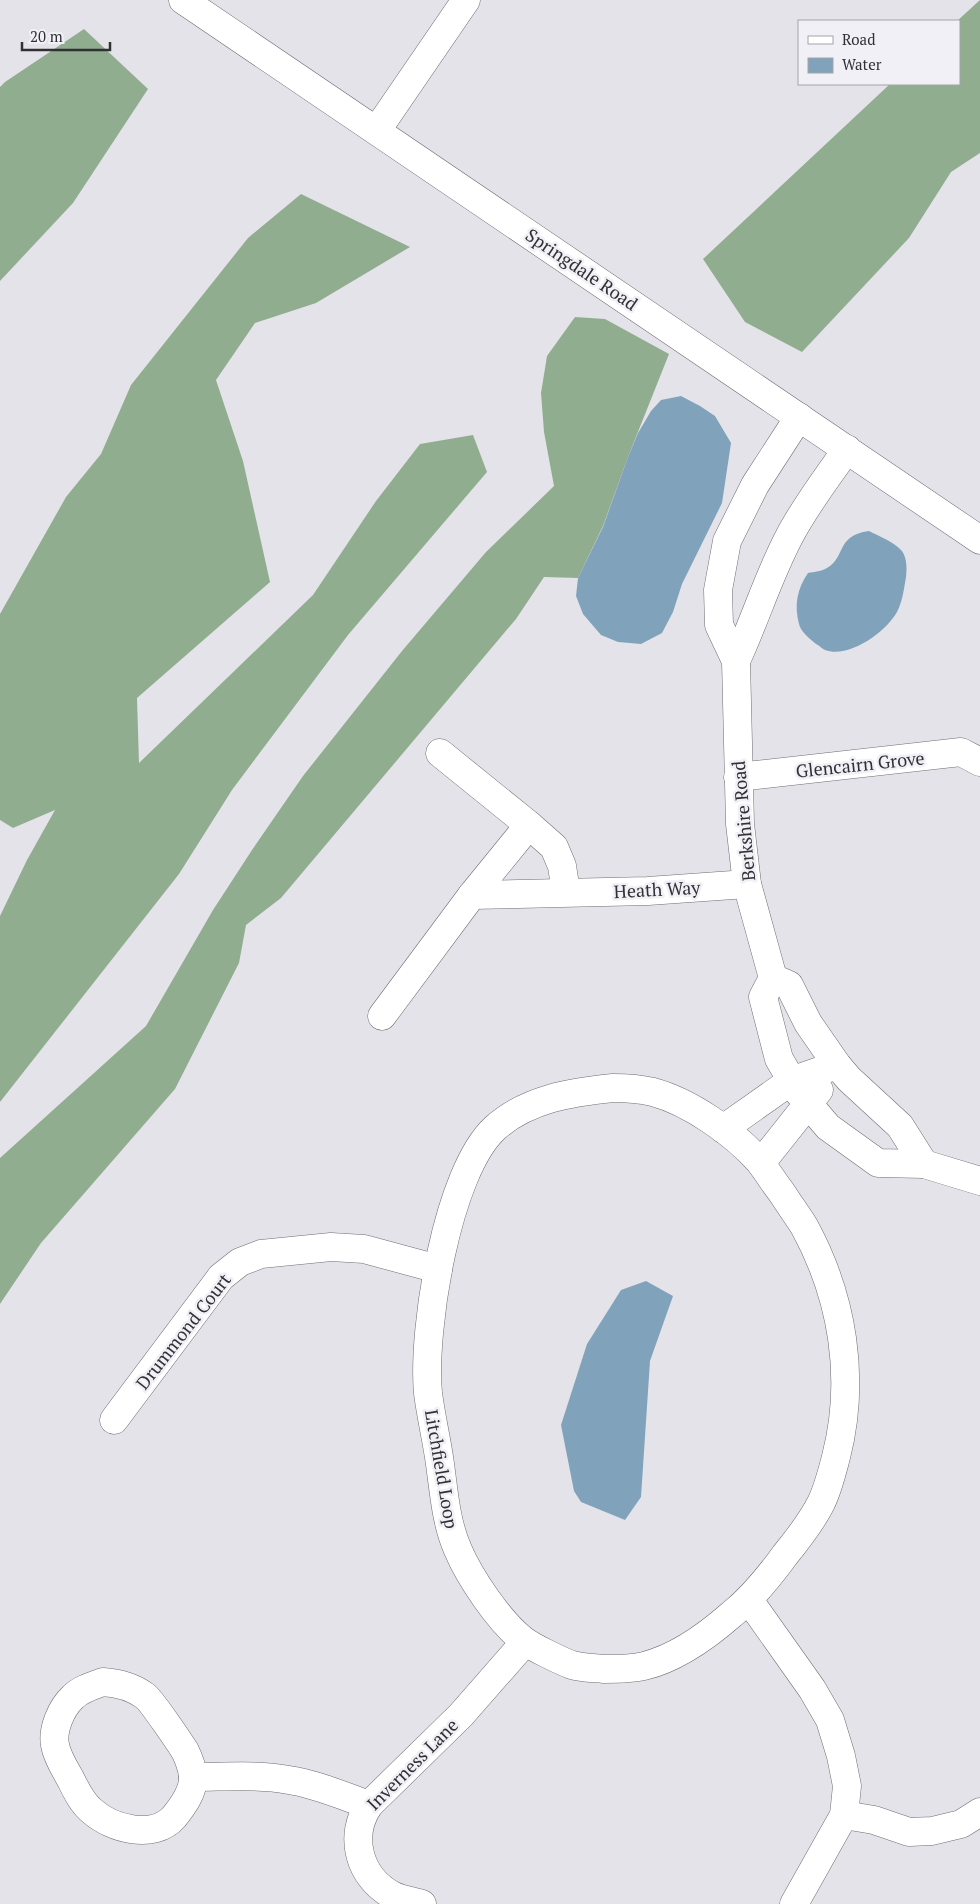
<svg xmlns="http://www.w3.org/2000/svg" width="980" height="1904" font-family="'PT Serif',serif">
  <rect width="100%" height="100%" fill="#e5e3ea"/>
  <!-- forest -->
  <g fill="#91ad90">
    <polygon points="980,0 980,153 951,172 909,238 802,352 745,322 703,259 890,84 959,84 959,21 957,21"/>
    <polygon points="84,29 148,89 73,203 0,281 0,87 5,82"/>
    <polygon points="301,194 410,247 316,303 255,323 216,380 243,461 270,582 137,698 139,763 313,595 376,501 420,444 473,435 487,472 348,635 232,790 179,874 0,1102 0,916 27,860 55,810 13,828 0,820 0,614 66,497 101,454 131,385 248,238"/>
    <polygon points="575,317 605,319 669,354 628,457 603,526 578,578 544,577 516,619 281,898 246,925 239,963 175,1089 41,1243 0,1304 0,1158 146,1026 213,910 252,850 303,776 402,651 486,552 554,486 544,432 541,393 547,356"/>
  </g>
  <!-- water -->
  <g fill="#80a3bb">
    <polygon points="681,396 700,406 715,416 731,443 722,503 682,584 673,612 662,633 641,644 618,642 601,635 583,614 576,596 578,578 603,527 628,457 638,433 651,411 661,400"/>
    <path d="M869 531C879 536 894 542 902 551 907 558 907 569 906 577 904 588 903 599 898 610 888 631 849 659 825 650 822 649 819 645 816 644 809 638 801 632 799 624 794 605 797 589 808 573 814 572 822 571 827 568 847 556 835 536 869 531Z"/>
    <polygon points="646,1281 673,1296 650,1361 641,1497 625,1520 581,1502 574,1491 561,1425 587,1344 621,1290"/>
  </g>
  <g fill="none" stroke-linecap="round" stroke-linejoin="round">
    <!-- street casing -->
    <g stroke="#6e6d73" stroke-width="29">
      <g id="street">
        <polyline points="183,0 980,540"/>
        <polyline points="377,130 466,0"/>
        <polyline points="799,417 755,485 727,541 718,590 719,625 736,661 740,824 747,884 773,978 763,997 779,1059 799,1093 828,1127 878,1163 924,1164 980,1181"/>
        <path d="M736 661C755 620 768 577 789 537 805 506 827 478 847 449"/>
        <polyline points="440,753 529,825 554,847 562,866 566,892"/>
        <polyline points="738,777 961,752 980,762"/>
        <polyline points="472,895 648,891 747,884"/>
        <polyline points="773,978 789,985 808,1023 837,1065 849,1079 900,1126 924,1164"/>
        <polyline points="382,1016 472,895 529,825"/>
        <path d="M613 1088C627 1088 640 1089 653 1092 690 1102 734 1133 759 1161 767 1171 774 1183 782 1193 789 1204 797 1215 804 1226 843 1297 856 1379 836 1457 832 1472 828 1489 821 1503 812 1521 798 1539 785 1555 769 1577 753 1597 732 1614 707 1636 677 1658 644 1666 632 1669 616 1669 604 1669 594 1668 582 1668 572 1665 561 1661 532 1647 523 1640 499 1621 470 1578 458 1550 446 1523 444 1493 440 1464 437 1441 431 1417 428 1393 422 1330 447 1172 495 1128 527 1099 572 1092 613 1088Z"/>
        <polyline points="723,1129 791,1081 837,1065"/>
        <polyline points="761,1163 819,1090"/>
        <polyline points="114,1420 221,1277 240,1262 261,1254 331,1247 364,1249 438,1269"/>
        <polyline points="749,1600 812,1689 830,1720 841,1756 847,1786 844,1815 794,1904"/>
        <path d="M103 1682C118 1683 133 1687 145 1696 151 1700 180 1743 185 1751 189 1759 192 1768 193 1776 194 1791 183 1806 174 1817 154 1840 112 1829 92 1811 82 1803 76 1790 71 1780 65 1769 57 1757 55 1745 52 1730 61 1708 73 1697 81 1689 92 1686 103 1682Z"/>
        <path d="M193 1777C225 1777 258 1774 289 1780 316 1784 343 1796 369 1805"/>
        <polyline points="844,1815 874,1820 909,1832 932,1831 961,1824 980,1812"/>
        <path d="M422 1904C413 1901 401 1900 392 1895 359 1877 348 1836 369 1805L461 1715 525 1642"/>
      </g>
    </g>
    <!-- street -->
    <use href="#street" stroke="#fff" stroke-width="28"/>
  </g>
  <g text-anchor="middle" dominant-baseline="central" stroke-width="5" stroke-linejoin="round" paint-order="stroke">
    <!-- street labels -->
    <g font-size="18" fill="#313033" stroke="#f2f0f7">
      <text transform="translate(582 269) rotate(34)">Springdale Road</text>
      <text transform="translate(860 764) rotate(-6)">Glencairn Grove</text>
      <text transform="translate(743 821) rotate(-95)">Berkshire Road</text>
      <text transform="translate(657 889) rotate(-3)">Heath Way</text>
      <text transform="translate(183 1331) rotate(-52)">Drummond Court</text>
      <text transform="translate(442 1469) rotate(80)">Litchfield Loop</text>
      <text transform="translate(412 1764) rotate(-45)">Inverness Lane</text>
    </g>
  </g>
  <!-- legend -->
  <rect x="798" y="20" width="162" height="65" fill="#f2f0f7" stroke="#a5a3a9"/>
  <rect x="808" y="36" width="25" height="8" fill="#ffffff" stroke="#a5a3a9"/>
  <text x="842" y="45" font-size="15" fill="#313033">Road</text>
  <rect x="808" y="58" width="25" height="15" fill="#80a3bb" stroke="#a5a3a9"/>
  <text x="842" y="70" font-size="15" fill="#313033">Water</text>
  <!-- scale -->
  <path d="M22 42v8h88v-8" fill="none" stroke="#313033" stroke-width="2.5"/>
  <text x="30" y="42" font-size="15" fill="#313033" stroke="#f2f0f7" stroke-width="4" paint-order="stroke">20 m</text>
</svg>
